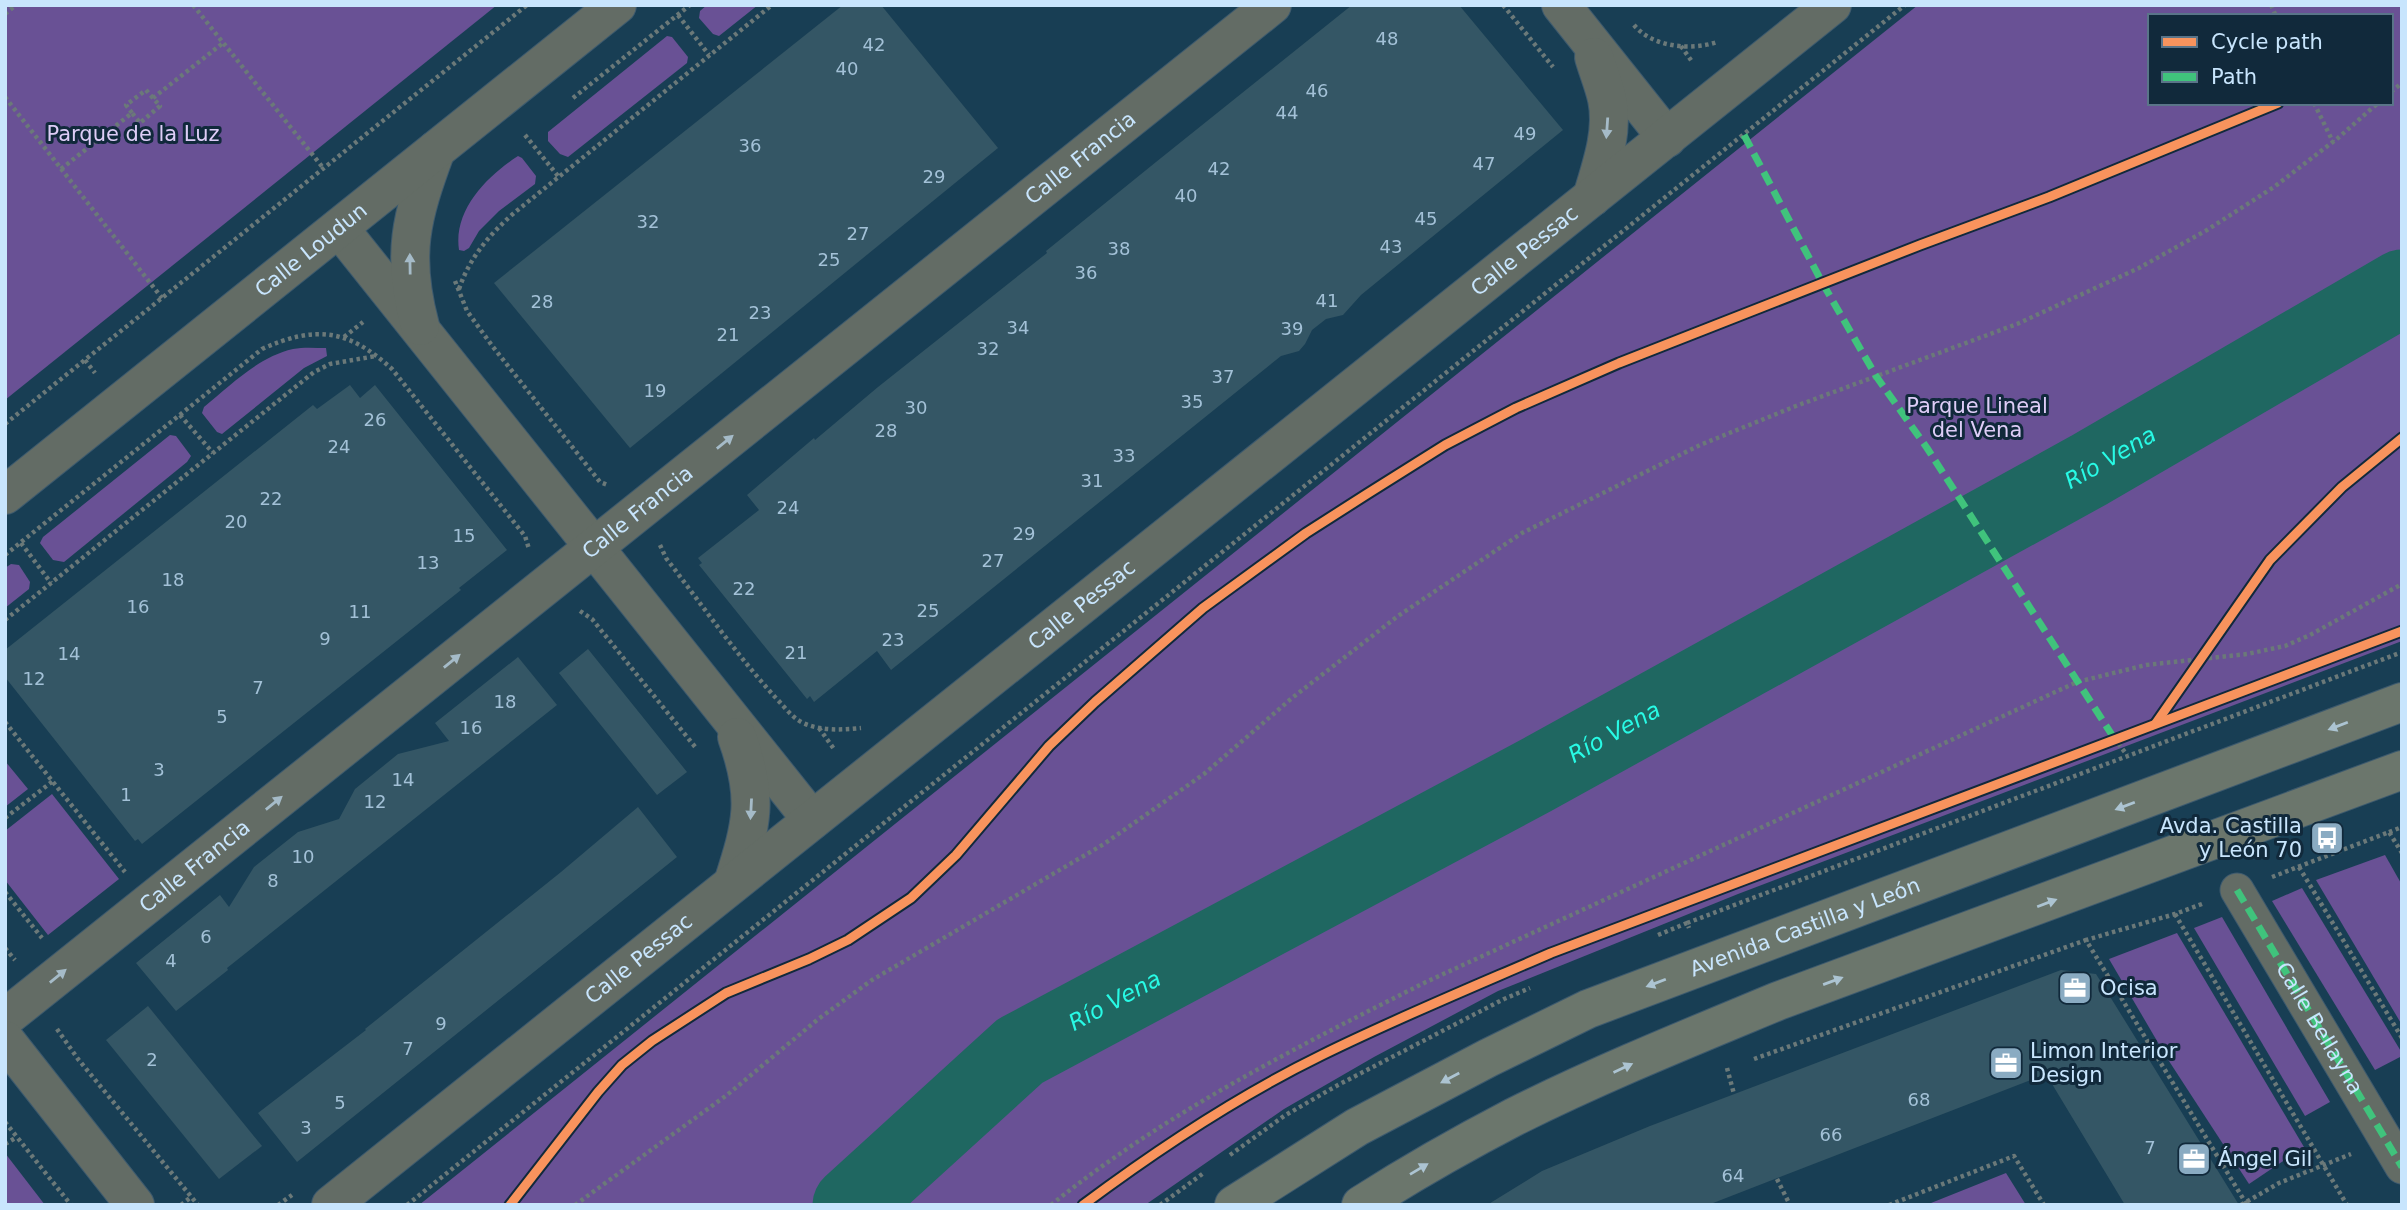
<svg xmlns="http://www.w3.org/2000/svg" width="2407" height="1210" font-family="'DejaVu Sans',sans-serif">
  <rect width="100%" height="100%" fill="#183e54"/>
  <!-- green -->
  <g fill="#695195" fill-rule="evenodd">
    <polygon points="5,5 497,5 5,400"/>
    <polygon points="707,5 758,5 719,36 713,34 699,18 700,11"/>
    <path d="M1918 5H2402V641L1738 894 1498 991 1374 1057 1284 1109 1145 1205H419ZM2150 16H2391V103H2150Z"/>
    <polygon points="667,36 672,37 688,57 687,63 568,157 560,154 548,141 548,132"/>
    <path d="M518 156 522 158 536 176 535 184 499 211 479 231 469 248 464 251 459 250C453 210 487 176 518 156Z"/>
    <path d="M326 348 327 356 304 368 222 434 217 432 202 413 204 407C231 385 258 357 293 349 303 347 315 348 326 348Z"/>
    <polygon points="170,435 176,436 191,456 187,462 64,562 53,560 40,543 43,537"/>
    <polygon points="11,564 19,565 30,582 29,589 5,608 5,568"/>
    <polygon points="5,761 28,789 5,807"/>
    <polygon points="52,794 119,879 48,935 5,880 5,831"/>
    <polygon points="2385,855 2402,885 2402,1025 2316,880"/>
    <polygon points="2302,888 2402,1053 2402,1056 2375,1070 2272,901"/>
    <polygon points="2222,917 2330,1102 2305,1116 2194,928"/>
    <polygon points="2177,933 2304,1147 2249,1184 2167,1058 2109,959"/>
    <polygon points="5,1153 45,1205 5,1205"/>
    <polygon points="2006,1173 2026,1205 1926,1205"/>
  </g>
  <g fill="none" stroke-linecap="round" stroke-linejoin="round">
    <!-- river -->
    <path stroke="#1f6761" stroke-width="77" id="s1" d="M851 1205 1020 1051 1533 777 2089 470 2402 288"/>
  </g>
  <!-- building -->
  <g fill="#345665">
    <polygon points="843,5 881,5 998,148 630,448 494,283"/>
    <polygon points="1352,5 1459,5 1563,130 1361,295 1343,315 1326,319 1312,330 1305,344 1299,351 1281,356 891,670 877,651 814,702 810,696 807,699 699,565 702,563 698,558 759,510 747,495 814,438 815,440 878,387 1047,253 1046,251 1156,162"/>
    <polygon points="350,385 360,398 375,385 507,550 459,588 461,590 142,844 138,839 135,841 5,677 5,650 313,405 317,409"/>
    <polygon points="588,649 687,772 657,795 559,673"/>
    <polygon points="518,657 557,705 227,968 228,970 176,1011 136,963 220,895 229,907 254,867 298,832 339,819 355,789 398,754 449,741 435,723"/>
    <polygon points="638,807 677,857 297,1162 258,1113 366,1030 365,1029 561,872"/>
    <polygon points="2061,970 2096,974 2239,1205 2125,1205 2046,1074 1708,1205 1487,1205 1542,1171 1650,1126"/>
    <polygon points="148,1006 262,1146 219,1179 106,1040"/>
  </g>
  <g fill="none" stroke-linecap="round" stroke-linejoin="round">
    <!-- pedestrian casing -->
    <g stroke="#3d5a6e" stroke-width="35">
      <g id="pedestrian">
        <path id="s2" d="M2237 890 2402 1167"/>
      </g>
    </g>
    <!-- minor casing -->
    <g stroke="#3d5a6e" stroke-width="40">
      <g id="minor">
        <polyline points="1561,5 1667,138"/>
        <path d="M1592 197C1601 167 1614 131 1607 99 1604 85 1598 71 1594 57"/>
        <polyline points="339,228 812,820"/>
        <path d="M420 326C401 255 411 217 436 150"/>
        <path id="s3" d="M5 495 617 5"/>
        <path d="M733 883C752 824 759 798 737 737"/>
        <path id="s4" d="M5 1018 1272 5"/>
        <polyline points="5,1040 135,1205"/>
        <path id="s5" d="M331 1205 1832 5"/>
      </g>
    </g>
    <!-- secondary casing -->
    <g stroke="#3d5a6e" stroke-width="40">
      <g id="secondary">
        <path id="s6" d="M1234 1205 1357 1127 1488 1058 1588 1009 2402 702"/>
        <path d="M1361 1205C1411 1173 1462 1144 1514 1117 1600 1074 1689 1038 1778 1001L2402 770"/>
      </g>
    </g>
    <!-- path -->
    <g stroke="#6b7979" stroke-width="4.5" stroke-dasharray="3.5 3.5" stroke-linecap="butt">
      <polyline points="193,5 324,169"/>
      <polyline points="1503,5 1553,67"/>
      <polyline points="2271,5 2276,16"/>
      <polyline points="5,14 16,5"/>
      <polyline points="678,15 709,55"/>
      <path d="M1634 25C1652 47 1691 51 1717 42"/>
      <polyline points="1681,46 1693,63"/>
      <polyline points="2391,92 2402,83"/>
      <polyline points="5,97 162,298"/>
      <polyline points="573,98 690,5"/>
      <polyline points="2314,103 2333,142"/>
      <polyline points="132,113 126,105 146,90 153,98"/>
      <polyline points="525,135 558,176"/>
      <polyline points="61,169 132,113 140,123 160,106 153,98 223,43"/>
      <polyline points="455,281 467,311 493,347 600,482 608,485"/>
      <path d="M459 289C470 257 489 235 514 213L772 5"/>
      <polyline points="344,337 363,322"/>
      <polyline points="85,360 95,373"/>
      <polyline points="180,415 213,453"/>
      <polyline points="5,424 527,5"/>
      <polyline points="21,543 51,583"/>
      <path d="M660 545 666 558C702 605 736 654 775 697 784 706 791 717 803 723 821 731 842 730 861 728"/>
      <path d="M5 555 262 349C316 325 348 329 392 369L525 536 529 549"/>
      <polyline points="580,611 592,619 696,748"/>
      <polyline points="5,620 314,372 330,364 376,356"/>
      <polyline points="5,722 125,872"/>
      <polyline points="819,728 834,749"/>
      <polyline points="2114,738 2127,755"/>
      <polyline points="5,818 53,781"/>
      <polyline points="2389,832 2402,827"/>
      <polyline points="2299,867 2402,1038"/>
      <polyline points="2272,877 2389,832 2402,853"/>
      <polyline points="5,892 42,938"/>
      <polyline points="2202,904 2175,914 2086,940 2247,1205"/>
      <polyline points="2175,914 2347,1205"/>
      <polyline points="1687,923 2402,652"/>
      <polyline points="1658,935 1687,923 1689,928"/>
      <polyline points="5,948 15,960"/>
      <polyline points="57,1029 78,1059 198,1205"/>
      <polyline points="1754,1059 2086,940"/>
      <polyline points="1727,1068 1734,1094"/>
      <polyline points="5,1122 71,1205"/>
      <polyline points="5,1144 17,1137"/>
      <polyline points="1230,1155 1284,1116 1338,1085 1504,999 1530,988"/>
      <polyline points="1777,1179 1790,1205"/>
      <polyline points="181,1205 191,1197"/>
      <polyline points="278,1205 292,1195"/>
      <polyline points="407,1205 1905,5"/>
      <polyline points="575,1205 727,1095 817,1020 872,980 1104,844 1204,774 1292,698 1398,616 1522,533 1700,445 1796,406 2017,324 2139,268 2207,230 2274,187 2338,138 2378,103"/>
      <path d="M1051 1205C1165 1113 1295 1048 1426 982L2077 682 2146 665 2247 654 2285 646 2310 635 2402 584"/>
      <polyline points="1160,1205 1205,1172"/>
      <polyline points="1889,1205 2014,1156 2044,1205"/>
      <polyline points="2241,1205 2279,1183 2351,1154"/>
    </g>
    <!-- pedestrian -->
    <use href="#pedestrian" stroke="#636c65" stroke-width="33"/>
    <!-- minor -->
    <use href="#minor" stroke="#636c65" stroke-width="38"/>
    <!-- secondary -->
    <use href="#secondary" stroke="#6b766c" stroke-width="38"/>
    <!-- quiet -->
    <g stroke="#40c37c" stroke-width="7" stroke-dasharray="14 7" stroke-linecap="butt">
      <polyline points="1744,135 1823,284 1876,376 1927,448 2114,738"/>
      <polyline points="2237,890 2402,1167"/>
    </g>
    <!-- cycleway casing -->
    <g stroke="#11293b" stroke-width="13">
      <g id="cycleway">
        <polyline points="2156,723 2270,560 2342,487 2402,438"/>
        <polyline points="510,1205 598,1092 622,1065 652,1041 726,993 809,959 848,940 911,898 956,855 1049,746 1095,702 1203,608 1306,533 1367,494 1445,445 1516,408 1619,363 1920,245 2049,197 2278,103"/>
        <path d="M1083 1205C1158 1149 1238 1096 1322 1055 1397 1018 1475 986 1551 953L2402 631"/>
      </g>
    </g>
    <!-- cycleway -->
    <use href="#cycleway" stroke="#f8935d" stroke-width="9"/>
  </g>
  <!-- one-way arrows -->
  <defs><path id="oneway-solid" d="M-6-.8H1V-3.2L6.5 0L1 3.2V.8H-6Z" transform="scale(1.75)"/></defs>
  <g fill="#a5bbc8">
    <use href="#oneway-solid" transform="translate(1607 128) rotate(94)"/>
    <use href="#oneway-solid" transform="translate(410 264) rotate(-91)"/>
    <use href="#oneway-solid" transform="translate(725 442) rotate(-39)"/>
    <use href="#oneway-solid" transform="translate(452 661) rotate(-39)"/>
    <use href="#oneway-solid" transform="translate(274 803) rotate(-39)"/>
    <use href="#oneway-solid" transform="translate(751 809) rotate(93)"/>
    <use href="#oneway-solid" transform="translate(58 976) rotate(-39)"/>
  </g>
  <g fill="#acc4d2">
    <use href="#oneway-solid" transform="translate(2338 726) rotate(159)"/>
    <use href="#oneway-solid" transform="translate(2125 806) rotate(159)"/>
    <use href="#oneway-solid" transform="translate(2047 903) rotate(-21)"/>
    <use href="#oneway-solid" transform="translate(1833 981) rotate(-20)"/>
    <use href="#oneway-solid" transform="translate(1656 983) rotate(159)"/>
    <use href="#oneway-solid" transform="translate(1623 1068) rotate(-25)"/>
    <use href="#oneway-solid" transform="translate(1450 1078) rotate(152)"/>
    <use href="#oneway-solid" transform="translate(1419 1169) rotate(-31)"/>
  </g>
  <!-- icons -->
  <defs>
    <g id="bus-square" transform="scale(1.75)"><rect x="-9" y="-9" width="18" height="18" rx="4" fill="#8aabc2" stroke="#11293b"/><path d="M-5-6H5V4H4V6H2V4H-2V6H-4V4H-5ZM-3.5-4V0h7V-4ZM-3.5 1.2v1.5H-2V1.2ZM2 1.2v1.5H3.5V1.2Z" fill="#fff"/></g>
    <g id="office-square" transform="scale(1.75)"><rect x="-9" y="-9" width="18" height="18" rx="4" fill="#8aabc2" stroke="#11293b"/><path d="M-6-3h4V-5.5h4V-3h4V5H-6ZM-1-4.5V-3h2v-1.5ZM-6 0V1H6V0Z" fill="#fff"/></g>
  </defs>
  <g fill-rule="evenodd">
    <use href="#bus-square" x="2327" y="838"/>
    <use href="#office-square" x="2075" y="988"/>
    <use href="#office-square" x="2006" y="1063"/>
    <use href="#office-square" x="2194" y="1159"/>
  </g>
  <g text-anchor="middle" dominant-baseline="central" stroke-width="6" stroke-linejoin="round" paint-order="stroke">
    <!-- number labels -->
    <g font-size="18" fill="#a3c1d7">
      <text x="1387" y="38">48</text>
      <text x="874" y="44">42</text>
      <text x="847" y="68">40</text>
      <text x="1317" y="90">46</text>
      <text x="1287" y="112">44</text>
      <text x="1525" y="133">49</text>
      <text x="750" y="145">36</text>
      <text x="1484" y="163">47</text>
      <text x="1219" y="168">42</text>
      <text x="934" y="176">29</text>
      <text x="1186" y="195">40</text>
      <text x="1426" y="218">45</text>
      <text x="648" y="221">32</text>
      <text x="858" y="233">27</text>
      <text x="1391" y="246">43</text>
      <text x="1119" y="248">38</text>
      <text x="829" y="259">25</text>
      <text x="1086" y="272">36</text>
      <text x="1327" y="300">41</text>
      <text x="542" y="301">28</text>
      <text x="760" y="312">23</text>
      <text x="1018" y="327">34</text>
      <text x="1292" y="328">39</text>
      <text x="728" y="334">21</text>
      <text x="988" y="348">32</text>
      <text x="1223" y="376">37</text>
      <text x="655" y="390">19</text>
      <text x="1192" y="401">35</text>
      <text x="916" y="407">30</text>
      <text x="375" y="419">26</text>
      <text x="886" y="430">28</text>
      <text x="339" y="446">24</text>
      <text x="1124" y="455">33</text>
      <text x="1092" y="480">31</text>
      <text x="271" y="498">22</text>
      <text x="788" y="507">24</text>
      <text x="236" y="521">20</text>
      <text x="1024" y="533">29</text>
      <text x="464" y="535">15</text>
      <text x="993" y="560">27</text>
      <text x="428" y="562">13</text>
      <text x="173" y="579">18</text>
      <text x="744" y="588">22</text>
      <text x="138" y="606">16</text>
      <text x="928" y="610">25</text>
      <text x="360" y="611">11</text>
      <text x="325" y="638">9</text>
      <text x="893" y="639">23</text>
      <text x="796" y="652">21</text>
      <text x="69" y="653">14</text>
      <text x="34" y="678">12</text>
      <text x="258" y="687">7</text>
      <text x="505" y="701">18</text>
      <text x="222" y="716">5</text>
      <text x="471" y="727">16</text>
      <text x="159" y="769">3</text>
      <text x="403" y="779">14</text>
      <text x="126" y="794">1</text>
      <text x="375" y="801">12</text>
      <text x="303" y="856">10</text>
      <text x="273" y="880">8</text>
      <text x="206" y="936">6</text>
      <text x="171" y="960">4</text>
      <text x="441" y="1023">9</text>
      <text x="408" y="1048">7</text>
      <text x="152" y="1059">2</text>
      <text x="1919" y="1099">68</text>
      <text x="340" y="1102">5</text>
      <text x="306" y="1127">3</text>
      <text x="1831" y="1134">66</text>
      <text x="2150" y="1147">7</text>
      <text x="1733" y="1175">64</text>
    </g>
    <!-- park labels -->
    <g font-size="21" fill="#decdf7" stroke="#11293b">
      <text x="133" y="134">Parque de la Luz</text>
      <text x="1977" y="406">Parque Lineal<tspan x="1977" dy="24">del Vena</tspan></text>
    </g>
    <!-- street labels -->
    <g font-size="21" fill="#c8e5fd" stroke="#11293b">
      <text stroke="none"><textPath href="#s4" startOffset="1377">Calle Francia</textPath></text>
      <text stroke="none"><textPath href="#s3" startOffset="392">Calle Loudun</textPath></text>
      <text stroke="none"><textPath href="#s5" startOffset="1528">Calle Pessac</textPath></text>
      <text stroke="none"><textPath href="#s4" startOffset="810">Calle Francia</textPath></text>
      <text stroke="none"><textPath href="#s5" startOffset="961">Calle Pessac</textPath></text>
      <text stroke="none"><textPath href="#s4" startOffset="243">Calle Francia</textPath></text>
      <text stroke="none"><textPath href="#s6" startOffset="637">Avenida Castilla y León</textPath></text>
      <text stroke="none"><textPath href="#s5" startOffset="394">Calle Pessac</textPath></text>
      <text stroke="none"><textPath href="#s2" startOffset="161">Calle Bellayna</textPath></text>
    </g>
    <!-- poi labels -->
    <g font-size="21" fill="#c8e5fd" stroke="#11293b" text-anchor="start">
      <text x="2302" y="826" text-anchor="end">Avda. Castilla<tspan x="2302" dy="24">y León 70</tspan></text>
      <text x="2100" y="988">Ocisa</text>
      <text x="2030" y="1051">Limon Interior<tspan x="2030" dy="24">Design</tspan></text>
      <text x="2218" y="1159">Ángel Gil</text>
    </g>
    <!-- water labels -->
    <g font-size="23" font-style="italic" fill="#28fae5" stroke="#11293b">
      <text stroke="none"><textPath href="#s1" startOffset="1470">Río Vena</textPath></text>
      <text stroke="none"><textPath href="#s1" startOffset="903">Río Vena</textPath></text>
      <text stroke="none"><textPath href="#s1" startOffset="336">Río Vena</textPath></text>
    </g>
  </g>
  <!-- border -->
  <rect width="2407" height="1210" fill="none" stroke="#c8e5fd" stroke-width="14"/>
  <!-- legend -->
  <rect x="2148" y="14" width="245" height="91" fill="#11293b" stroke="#5a7489" stroke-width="2"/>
  <rect x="2162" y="37" width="35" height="10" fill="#f8935d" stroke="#5a7489" stroke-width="2"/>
  <text x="2211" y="49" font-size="21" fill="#c8e5fd">Cycle path</text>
  <rect x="2162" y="72" width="35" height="10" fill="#40c37c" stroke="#5a7489" stroke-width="2"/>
  <text x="2211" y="84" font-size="21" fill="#c8e5fd">Path</text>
</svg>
